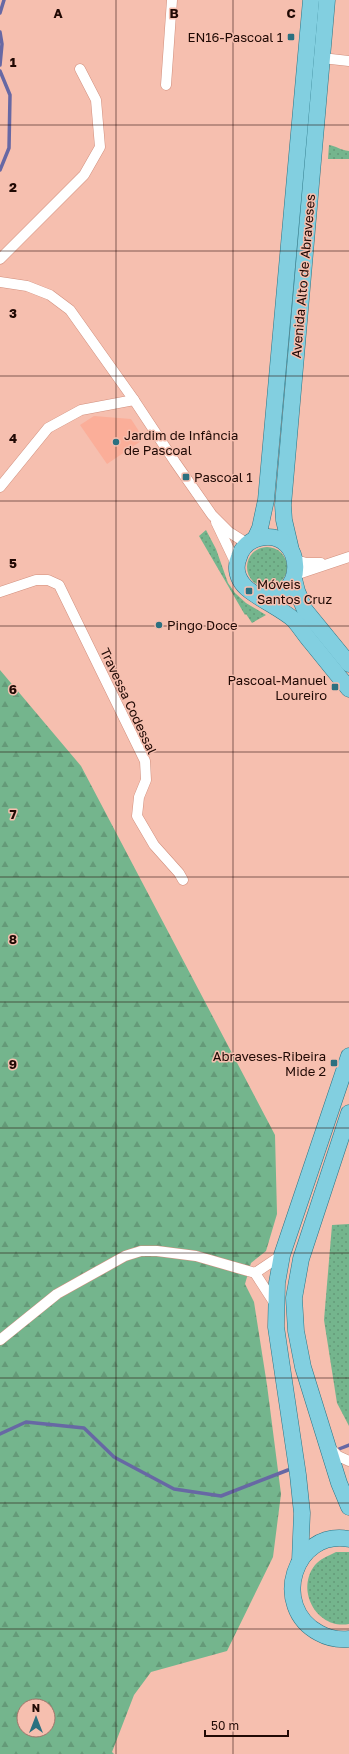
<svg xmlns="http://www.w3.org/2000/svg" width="349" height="1754" font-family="'Golos Text',sans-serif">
  <defs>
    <pattern id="grass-dots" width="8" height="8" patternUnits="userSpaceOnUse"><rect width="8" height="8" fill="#74b58d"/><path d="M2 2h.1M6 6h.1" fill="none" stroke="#649a78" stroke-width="1.8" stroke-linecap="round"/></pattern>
    <pattern id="forest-firs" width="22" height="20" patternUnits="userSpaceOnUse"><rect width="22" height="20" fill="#74b58d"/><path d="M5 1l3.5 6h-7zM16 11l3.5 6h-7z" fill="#649a78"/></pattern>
  </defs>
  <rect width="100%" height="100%" fill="#f6bfaf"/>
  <!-- built -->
  <polygon fill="#fbae99" points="94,416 131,419 144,439 107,464 80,425"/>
  <!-- grass -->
  <g fill="url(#grass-dots)">
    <path d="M329 145C336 146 340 150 349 151V159H328Z"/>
    <polygon points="206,530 216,549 228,583 235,593 246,603 266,615 252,623 246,614 245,615 199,536"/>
    <circle cx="267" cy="567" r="20"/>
    <polygon points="349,1224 349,1426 337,1403 324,1320 332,1225"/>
    <path d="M336 1552H349V1624C317 1630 295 1590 315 1565 320 1559 328 1556 336 1552Z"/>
  </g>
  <!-- forest -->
  <path fill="url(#forest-firs)" fill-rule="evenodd" d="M0 670 81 766 275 1135 277 1214 266 1251 251 1263 245 1284 254 1302 267 1385 281 1494 273 1557 227 1651 151 1672 134 1695 112 1752 114 1754H0ZM24 1706H48V1730H24Z"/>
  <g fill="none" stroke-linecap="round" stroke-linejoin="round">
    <!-- stream -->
    <g stroke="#6768a4" stroke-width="3.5">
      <polyline points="0,13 4,0"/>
      <polyline points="0,32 2,44 0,65"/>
      <polyline points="0,71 10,95 9,148 0,170"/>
      <polyline points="0,1434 26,1422 84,1428 114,1457 174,1489 221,1496 288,1470"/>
      <polyline points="339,1449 349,1445"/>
    </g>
    <!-- street casing -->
    <g stroke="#d18f7d" stroke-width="11">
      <g id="street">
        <polyline points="322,58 349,61"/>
        <polyline points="166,85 172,0"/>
        <polyline points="0,259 84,175 100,147 96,100 80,69"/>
        <polyline points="0,282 27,286 50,295 70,310 134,400 175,462 212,515 229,532 248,544"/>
        <polyline points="0,487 48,428 81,410 134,400"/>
        <polyline points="216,522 237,566"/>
        <polyline points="296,560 306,563 321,563"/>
        <polyline points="295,575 349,557"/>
        <polyline points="0,592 36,580 48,580 59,585 145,761 146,780 139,797 137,816 154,845 179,873 183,880"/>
        <polyline points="255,1273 282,1255"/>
        <polyline points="0,1340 57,1294 125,1256 141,1251 157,1251 196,1256 255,1273 275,1304"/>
        <polyline points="330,1448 338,1456 349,1461"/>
      </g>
    </g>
    <!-- primary casing -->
    <g stroke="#2a7585" stroke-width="17">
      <g id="primary">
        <polyline points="255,539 260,528 266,500 311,0"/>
        <polyline points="291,550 284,520 283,505 327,0"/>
        <polyline points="294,579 297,591 305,610 349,664"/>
        <path d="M257 595C310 605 305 528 260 538 250 540 242 547 239 557 235 566 237 576 242 583 250 595 281 608 294 620 300 627 305 635 311 642 323 657 336 673 349 689"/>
        <polyline points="349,1113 301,1259 294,1298 296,1331 303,1367 339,1483 349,1507"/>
        <path d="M349 1539C294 1529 270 1607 319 1633 328 1638 339 1640 349 1639"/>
        <polyline points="300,1561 302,1513 298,1475 276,1327 277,1283 282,1255 349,1056"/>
      </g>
    </g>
    <!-- street -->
    <use href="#street" stroke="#fff" stroke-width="10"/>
    <!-- primary -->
    <use href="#primary" stroke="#82cfe0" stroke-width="16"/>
  </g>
  <!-- grid -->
  <path fill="none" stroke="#200904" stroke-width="1" stroke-opacity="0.55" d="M116 0V1754M233 0V1754M0 125H349M0 251H349M0 376H349M0 501H349M0 626H349M0 752H349M0 877H349M0 1002H349M0 1128H349M0 1253H349M0 1378H349M0 1503H349M0 1629H349"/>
  <!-- markers -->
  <g fill="#2c7080" stroke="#f6bfaf" stroke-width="1.5">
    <rect x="287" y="33" width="8" height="8" rx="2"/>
    <circle cx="116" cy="442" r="4"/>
    <rect x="182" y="473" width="8" height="8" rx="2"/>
    <rect x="245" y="587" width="8" height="8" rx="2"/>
    <circle cx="159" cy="625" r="4"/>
    <rect x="331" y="683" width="8" height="8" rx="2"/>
    <rect x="330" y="1059" width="8" height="8" rx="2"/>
  </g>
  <g text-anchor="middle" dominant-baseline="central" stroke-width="3" stroke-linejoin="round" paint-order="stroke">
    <!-- poi labels -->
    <g font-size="13" fill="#200904" stroke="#f6bfaf" text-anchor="start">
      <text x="283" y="37" text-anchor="end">EN16-Pascoal 1</text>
      <text x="124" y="435">Jardim de Infância<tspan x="124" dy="15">de Pascoal</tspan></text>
      <text x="194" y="477">Pascoal 1</text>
      <text x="257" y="584">Móveis<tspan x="257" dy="15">Santos Cruz</tspan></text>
      <text x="167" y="625">Pingo Doce</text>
      <text x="327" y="680" text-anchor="end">Pascoal-Manuel<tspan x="327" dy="15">Loureiro</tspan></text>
      <text x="326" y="1056" text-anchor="end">Abraveses-Ribeira<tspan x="326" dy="15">Mide 2</tspan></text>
    </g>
    <!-- street labels -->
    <g font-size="13" fill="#200904" stroke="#f6bfaf">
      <text transform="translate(303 276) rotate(-85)">Avenida Alto de Abraveses</text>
      <text transform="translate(129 701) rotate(65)">Travessa Codessal</text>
    </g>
  </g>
  <g font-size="13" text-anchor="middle" font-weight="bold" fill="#200904" stroke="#f6bfaf" stroke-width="3" stroke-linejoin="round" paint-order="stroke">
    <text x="58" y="18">A</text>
    <text x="174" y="18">B</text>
    <text x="291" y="18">C</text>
    <text x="13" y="67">1</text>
    <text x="13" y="192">2</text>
    <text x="13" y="318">3</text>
    <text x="13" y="443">4</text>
    <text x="13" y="568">5</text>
    <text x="13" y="694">6</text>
    <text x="13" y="819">7</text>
    <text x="13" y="944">8</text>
    <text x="13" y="1069">9</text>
  </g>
  <!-- north arrow -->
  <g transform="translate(36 1718)"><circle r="19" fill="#f6bfaf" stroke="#a0766b"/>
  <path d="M0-3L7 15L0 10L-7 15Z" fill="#2c7080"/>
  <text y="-6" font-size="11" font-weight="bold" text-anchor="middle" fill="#200904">N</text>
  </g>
  <!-- scale -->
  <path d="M205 1730v6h83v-6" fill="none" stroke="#200904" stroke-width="2"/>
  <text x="211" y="1730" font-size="12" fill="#200904" stroke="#f6bfaf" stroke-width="3" paint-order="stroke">50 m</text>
</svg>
